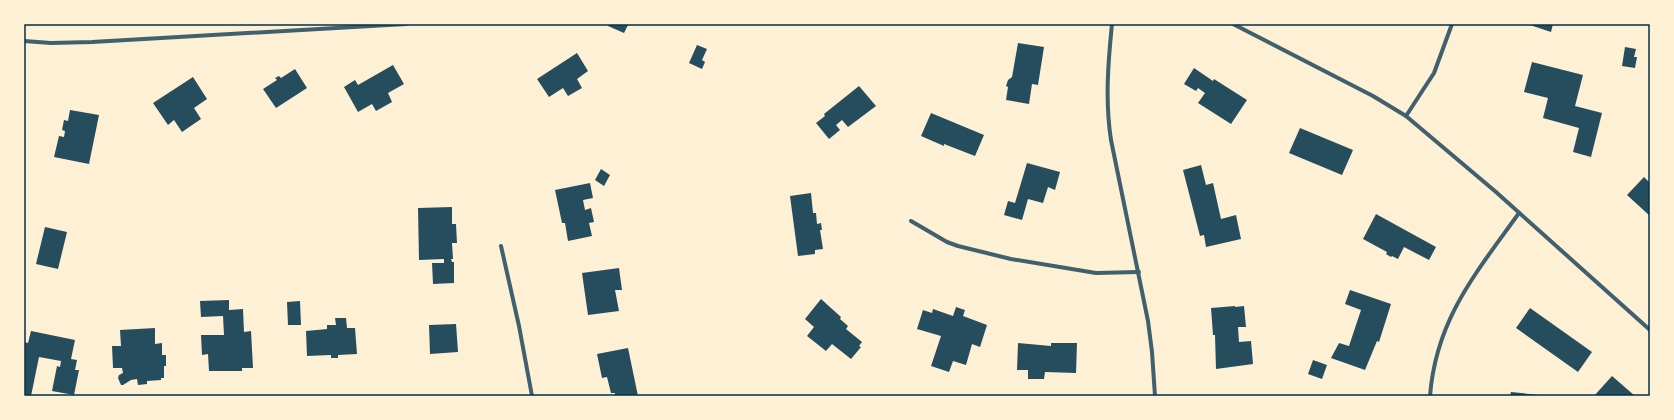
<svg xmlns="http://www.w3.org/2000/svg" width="1674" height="420" font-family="'Exo 2',sans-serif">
  <rect width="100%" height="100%" fill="#fdf0d5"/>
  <!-- building -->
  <g fill="#264d5e">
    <polygon points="609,24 627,24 628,25 624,33 608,26"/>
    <polygon points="1527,24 1553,24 1551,32"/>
    <polygon points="1018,43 1044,47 1038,85 1032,84 1029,104 1006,100 1008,87 1006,86 1008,80 1012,77"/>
    <polygon points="697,45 707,49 702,60 705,62 702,69 689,63"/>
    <polygon points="1625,47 1636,49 1634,57 1637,57 1635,68 1622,66"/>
    <polygon points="577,53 588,71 577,79 582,88 568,96 563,88 549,97 537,79"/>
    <polygon points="1532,62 1583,75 1575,106 1602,113 1591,157 1573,152 1579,128 1543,118 1548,98 1524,92"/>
    <polygon points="393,65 404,84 388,93 392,102 376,111 372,104 358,112 344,87 355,80 358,85"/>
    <polygon points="1194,68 1213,81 1214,79 1247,100 1231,124 1198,103 1205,93 1198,88 1196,91 1184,84"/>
    <polygon points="295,69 307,88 276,108 263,89 277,80 275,78 279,76 281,78"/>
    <polygon points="193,77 207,99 194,108 201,119 182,132 174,120 168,125 153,103"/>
    <polygon points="859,86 876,106 848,127 842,120 836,125 840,130 829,139 816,123 825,116 824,114"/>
    <polygon points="70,110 99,115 89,164 54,157 59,136 64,137 65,131 62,130 64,120 68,121"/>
    <polygon points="931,113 984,135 975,156 944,144 944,146 921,136"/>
    <polygon points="1300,128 1353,150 1342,175 1289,153"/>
    <polygon points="1027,163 1060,172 1055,190 1048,187 1043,203 1028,199 1022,220 1004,215 1008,201 1015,203"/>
    <polygon points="1201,165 1206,185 1213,183 1221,219 1236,215 1241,239 1206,247 1204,235 1200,236 1183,170"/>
    <polygon points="601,169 610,175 604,186 595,180"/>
    <polygon points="1644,177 1650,183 1650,216 1627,195"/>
    <polygon points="590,183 593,198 583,200 585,210 591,208 594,222 589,223 592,236 568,241 565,223 562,223 555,190"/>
    <polygon points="811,193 813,213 816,213 817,224 821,223 822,230 820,230 823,249 815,250 815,254 798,256 790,196"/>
    <polygon points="452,207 452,224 456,224 457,243 452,243 453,259 451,259 452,262 454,262 454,283 433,284 432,263 444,263 444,259 419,260 418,208"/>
    <polygon points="1376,214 1436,247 1429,260 1404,247 1398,259 1392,256 1391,257 1386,254 1387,252 1363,239"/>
    <polygon points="45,227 67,232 58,269 36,264"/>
    <polygon points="619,268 622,290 615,290 619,311 588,315 582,273"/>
    <polygon points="1350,290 1391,304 1379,342 1377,341 1365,370 1331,358 1339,343 1349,346 1361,310 1345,304"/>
    <polygon points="821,299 841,317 840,319 848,326 846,329 862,342 859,346 861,347 851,359 832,344 826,351 807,336 814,327 805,319"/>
    <polygon points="229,300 229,310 243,309 244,332 251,331 253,368 242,368 242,371 209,371 208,354 202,355 201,335 224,335 223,316 201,317 200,301"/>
    <polygon points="300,301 301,325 288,325 287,302"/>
    <polygon points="1235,306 1235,307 1244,306 1246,327 1238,327 1239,342 1251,341 1253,364 1216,369 1215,335 1213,335 1211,308"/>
    <polygon points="956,307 965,310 963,316 987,325 980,347 972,344 966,365 953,361 949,372 931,366 941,336 917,329 923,310 932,313 933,309 953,316"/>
    <polygon points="1530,308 1592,352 1578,372 1516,328"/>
    <polygon points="335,318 346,318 347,328 355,328 357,354 338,355 338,358 331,358 331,355 307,356 306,331 327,329 327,325 336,325"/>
    <polygon points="456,324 458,352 430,354 429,325"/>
    <polygon points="155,328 155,344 162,343 162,355 166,355 166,366 164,366 164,378 161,378 161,380 147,381 147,384 138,385 137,379 131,380 123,385 121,385 118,378 119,375 123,373 122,368 113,368 112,346 121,346 120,330"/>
    <polygon points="31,331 75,340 71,359 77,360 75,370 79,370 74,395 52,391 57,366 60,367 61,361 39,357 31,396 24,396 24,342 28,343"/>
    <polygon points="1018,343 1051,346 1051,343 1077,343 1076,373 1045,372 1044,379 1028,379 1028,370 1017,370"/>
    <polygon points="628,348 638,396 615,396 615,393 611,393 607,377 602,378 597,354"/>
    <polygon points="1313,360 1327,365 1322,379 1308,374"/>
    <polygon points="1612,376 1635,396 1594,396"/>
    <polygon points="1511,392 1539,395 1539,396 1510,396"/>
  </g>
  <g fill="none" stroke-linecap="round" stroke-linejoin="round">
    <!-- minor -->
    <g stroke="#3f606c" stroke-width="4">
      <path d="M1112 24C1108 63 1105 101 1111 140L1148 321 1152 352 1155 396"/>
      <polyline points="1233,24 1373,96 1406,116 1496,192 1650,330"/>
      <polyline points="24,41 51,43 92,42 406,24"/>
      <polyline points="1406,116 1434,73 1452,24"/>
      <polyline points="911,221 947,242 958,246 1011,259 1096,273 1139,272"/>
      <polyline points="501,246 519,326 532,396"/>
      <path d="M1430 396C1436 319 1476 273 1519 213"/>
    </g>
  </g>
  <!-- border -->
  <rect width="1674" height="420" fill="none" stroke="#fdf0d5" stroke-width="50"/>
  <rect x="25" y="25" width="1624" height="370" fill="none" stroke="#003049" stroke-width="1.5"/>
</svg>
